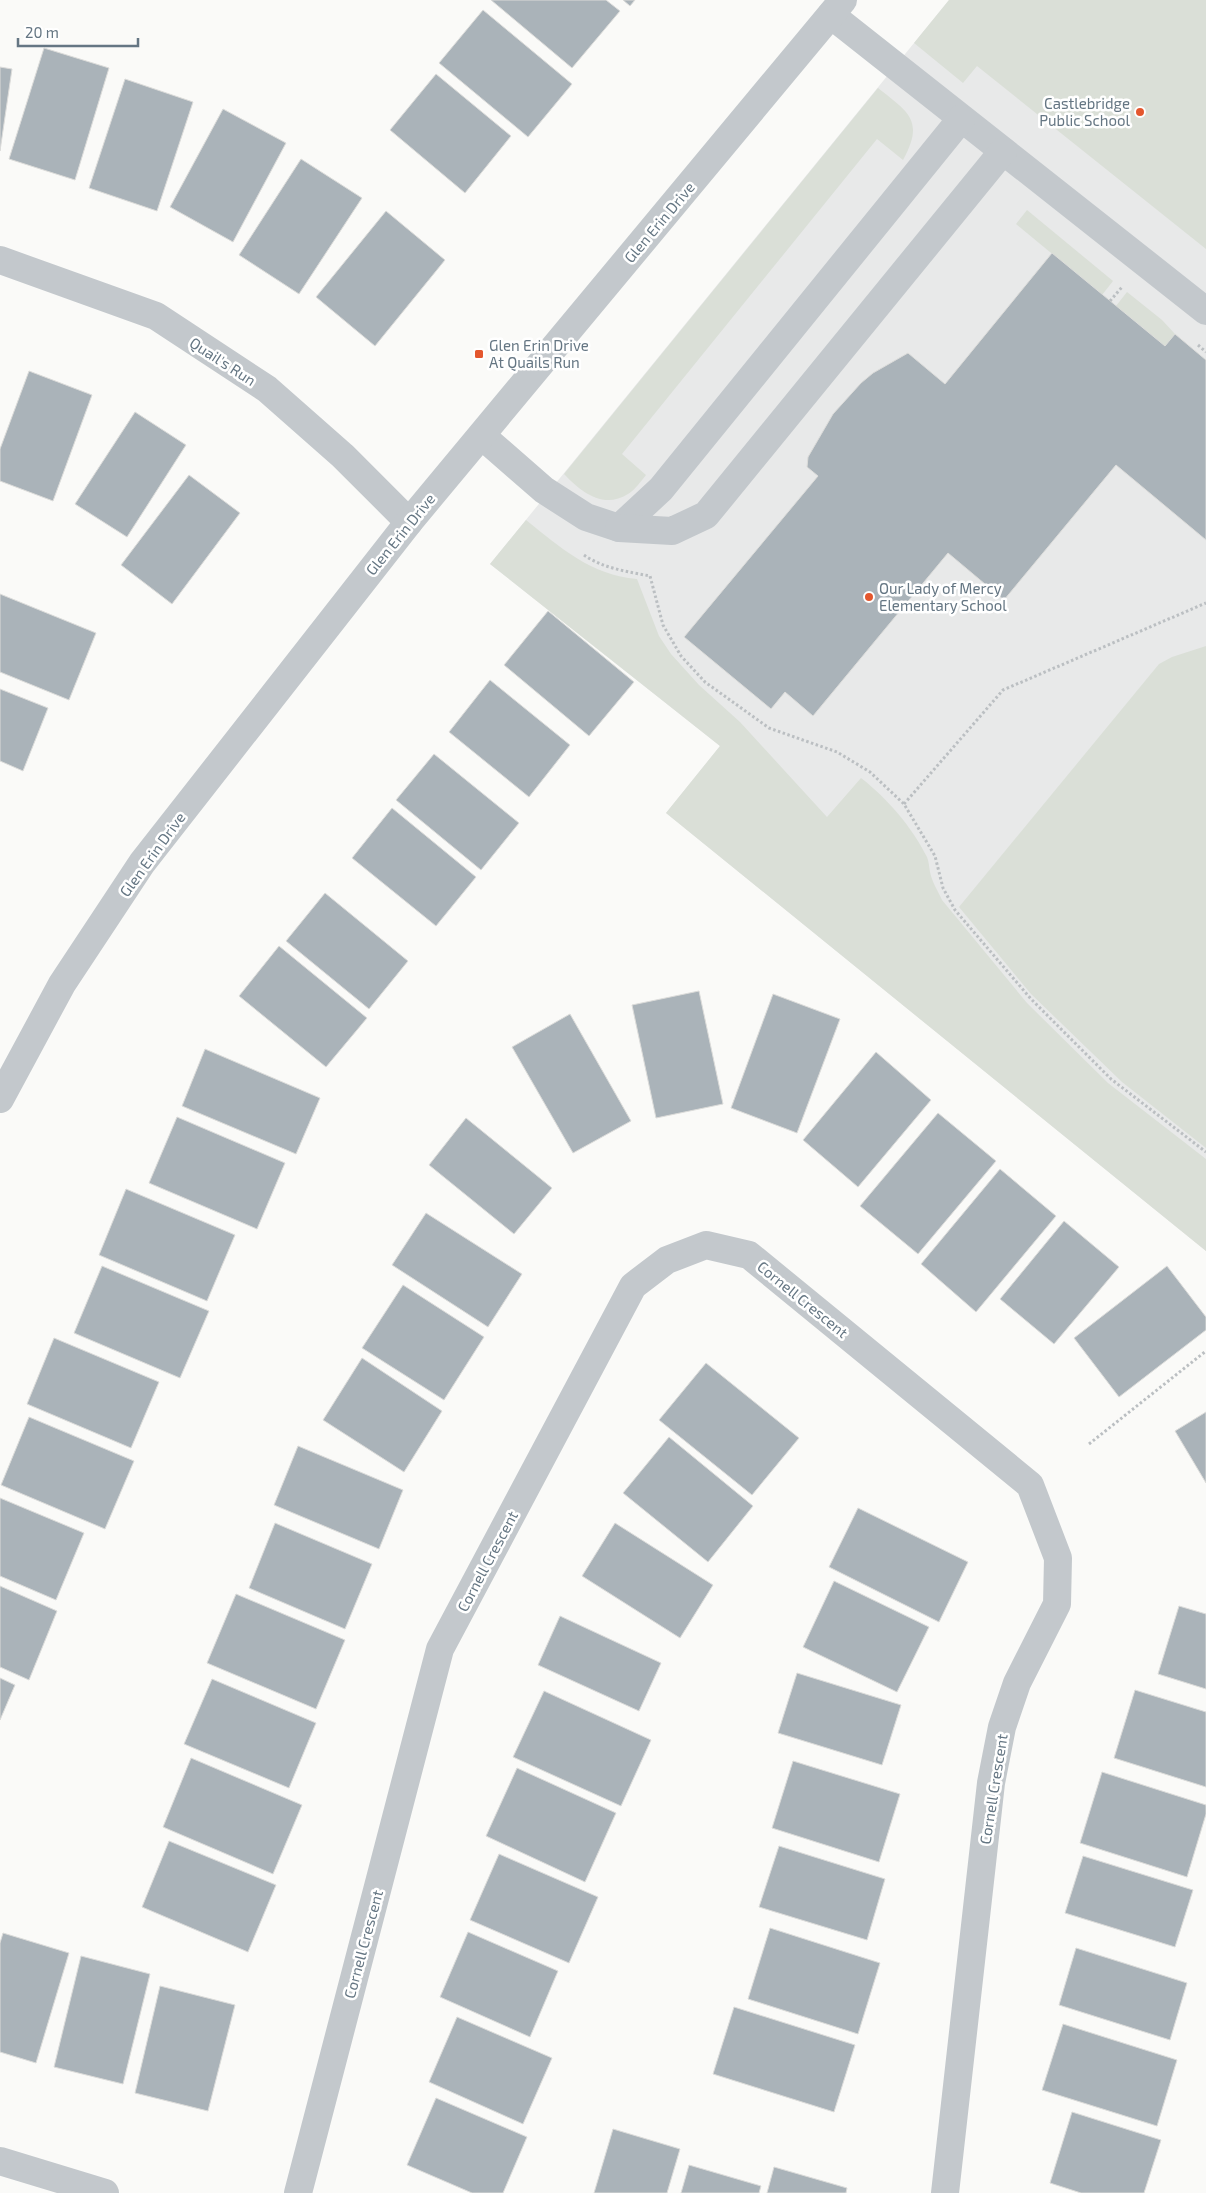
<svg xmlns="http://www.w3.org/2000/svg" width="1206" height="2193" font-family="'Exo 2',sans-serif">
  <rect width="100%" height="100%" fill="#fafaf8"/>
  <!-- built -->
  <polygon fill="#e8e9e9" points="949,0 1206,0 1206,1251 666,813 720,746 490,564"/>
  <!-- green -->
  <g fill="#dadfd7">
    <polygon points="949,0 1206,0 1206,249 977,66 963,83 914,43"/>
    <path d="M878 88C908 112 925 120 903 160L877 139 622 454 646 475C641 481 635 490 628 494 603 510 580 491 564 474Z"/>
    <polygon points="1027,210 1113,281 1102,295 1016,224"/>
    <polygon points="1127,292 1162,320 1175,334 1165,346 1116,306"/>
    <path d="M526 520C561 548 591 575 637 579L659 636 671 654 699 685 740 722 827 817 861 778C887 798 912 827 927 857 929 862 929 867 930 872 932 882 938 891 942 900L1027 1003 1108 1083 1206 1159V1251L666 813 720 746 490 564Z"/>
    <polygon points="1206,646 1206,1148 1122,1082 1031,994 959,907 1159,664 1172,657"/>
  </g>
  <!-- building -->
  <g fill="#aab3b9" stroke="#dcdcda">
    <polygon points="491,0 606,0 620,11 572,68"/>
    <polygon points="623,0 635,0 630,6"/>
    <polygon points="483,10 572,84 528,137 439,63"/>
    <polygon points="44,48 109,68 75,180 9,159"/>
    <polygon points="0,67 12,69 0,151"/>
    <polygon points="436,74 511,136 465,193 390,130"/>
    <polygon points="125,79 193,102 157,211 89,188"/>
    <polygon points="223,109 286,143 233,242 170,207"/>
    <polygon points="301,159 362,198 299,294 239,255"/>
    <polygon points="386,211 445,260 375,346 316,297"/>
    <polygon points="1052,253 1165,346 1175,334 1206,360 1206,540 1116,465 1004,600 948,553 813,716 785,692 771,709 684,637 818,476 807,467 808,457 833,414 861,383 873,373 908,353 945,384"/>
    <polygon points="29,371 92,395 53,501 0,481 0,449"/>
    <polygon points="135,412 186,445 127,537 75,504"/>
    <polygon points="189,475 240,513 172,604 121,565"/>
    <polygon points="0,594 96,633 69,700 0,672"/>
    <polygon points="548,611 634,682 589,736 504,665"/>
    <polygon points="490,680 570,745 529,797 449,732"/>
    <polygon points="0,689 48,708 23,771 0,761"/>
    <polygon points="434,754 519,823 481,870 396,800"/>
    <polygon points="392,808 476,877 436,926 352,858"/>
    <polygon points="325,893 408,961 369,1009 286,941"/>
    <polygon points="279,946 367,1018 326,1067 239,996"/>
    <polygon points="699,991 723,1104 656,1118 632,1005"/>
    <polygon points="773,994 840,1019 797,1133 731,1108"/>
    <polygon points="570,1014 631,1121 573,1153 512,1047"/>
    <polygon points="205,1049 320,1098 296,1154 182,1106"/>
    <polygon points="876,1052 931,1100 858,1187 803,1140"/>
    <polygon points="938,1113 996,1161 918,1254 860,1206"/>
    <polygon points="177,1117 285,1163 257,1229 149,1183"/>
    <polygon points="466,1118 552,1188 514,1234 429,1165"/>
    <polygon points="1000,1169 1056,1216 976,1312 921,1264"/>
    <polygon points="126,1189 235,1235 207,1301 99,1255"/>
    <polygon points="426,1213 522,1274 488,1327 392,1265"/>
    <polygon points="1064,1221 1119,1267 1054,1344 1000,1299"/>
    <polygon points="102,1266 209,1311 180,1378 74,1333"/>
    <polygon points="1167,1266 1206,1317 1206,1330 1119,1397 1074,1338"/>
    <polygon points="403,1285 484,1337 444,1400 362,1348"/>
    <polygon points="54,1338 159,1382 131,1448 27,1404"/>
    <polygon points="362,1358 442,1411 404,1472 323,1420"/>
    <polygon points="706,1363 799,1438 752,1495 659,1420"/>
    <polygon points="1206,1412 1206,1483 1175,1431"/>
    <polygon points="29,1417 134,1461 105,1529 1,1485"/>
    <polygon points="669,1437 753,1506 708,1562 623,1493"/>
    <polygon points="298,1446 403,1490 379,1549 274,1505"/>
    <polygon points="0,1498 84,1533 56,1600 0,1576"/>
    <polygon points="858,1508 968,1562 939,1622 829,1567"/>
    <polygon points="275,1523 372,1564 345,1629 249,1588"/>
    <polygon points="615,1523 713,1585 680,1638 582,1576"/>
    <polygon points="834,1581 929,1627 897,1692 803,1647"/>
    <polygon points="0,1586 57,1611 29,1680 0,1667"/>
    <polygon points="236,1594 345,1640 316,1709 207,1663"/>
    <polygon points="1179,1606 1206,1614 1206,1689 1158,1674"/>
    <polygon points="560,1616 661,1663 639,1711 538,1665"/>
    <polygon points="797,1673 901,1705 882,1765 778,1733"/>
    <polygon points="0,1678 15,1685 0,1720"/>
    <polygon points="212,1679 316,1723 289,1788 184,1744"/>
    <polygon points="1135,1690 1206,1712 1206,1787 1114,1758"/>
    <polygon points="544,1691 651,1740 621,1806 513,1757"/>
    <polygon points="191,1758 302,1805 273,1874 163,1827"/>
    <polygon points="793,1761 900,1794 879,1862 772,1828"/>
    <polygon points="517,1768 616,1813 585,1882 486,1836"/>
    <polygon points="1102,1772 1206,1805 1206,1814 1187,1877 1080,1843"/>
    <polygon points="169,1841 276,1885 248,1952 142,1907"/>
    <polygon points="779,1846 885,1879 867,1940 759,1907"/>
    <polygon points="499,1854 598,1897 569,1963 470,1920"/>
    <polygon points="1083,1856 1193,1890 1175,1947 1065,1913"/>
    <polygon points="770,1928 880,1963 858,2034 748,1999"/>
    <polygon points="468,1932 558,1971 530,2037 440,1997"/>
    <polygon points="3,1933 69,1953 36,2063 0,2052 0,1943"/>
    <polygon points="1076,1948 1187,1983 1170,2040 1059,2005"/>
    <polygon points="81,1956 150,1974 123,2084 54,2067"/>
    <polygon points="160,1986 235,2005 208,2111 135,2093"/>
    <polygon points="734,2007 855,2045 834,2112 713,2074"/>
    <polygon points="457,2017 552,2058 523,2124 429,2082"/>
    <polygon points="1063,2024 1177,2060 1157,2126 1042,2090"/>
    <polygon points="436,2098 527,2137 503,2193 472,2193 407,2165"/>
    <polygon points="1072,2112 1161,2140 1144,2193 1081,2193 1050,2183"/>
    <polygon points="613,2129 680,2149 667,2193 594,2193"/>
    <polygon points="689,2165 761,2186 759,2193 681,2193"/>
    <polygon points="774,2167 847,2188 846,2193 767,2193"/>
  </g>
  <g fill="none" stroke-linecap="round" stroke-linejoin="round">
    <!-- path -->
    <g stroke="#bbbfc2" stroke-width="3" stroke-dasharray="2.5 2.5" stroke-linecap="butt">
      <polyline points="1110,301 1122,287"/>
      <polyline points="1198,345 1206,352"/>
      <path d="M584 555C602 568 629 572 650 576L663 625 681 656 705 682 769 728 837 752 870 772 904 804 935 856 943 888 955 910 1031 999 1111 1079 1206 1152"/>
      <polyline points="904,804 1003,690 1206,603"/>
      <polyline points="1089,1444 1206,1351"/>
    </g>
    <!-- minor -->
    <g stroke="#c3c8cc" stroke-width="28">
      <polyline points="831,15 1206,311"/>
      <polyline points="0,260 156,316 267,389 343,456 409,522"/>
      <polyline points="482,436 544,490 586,517 619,528 661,489 961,119"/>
      <polyline points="619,528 672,531 706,515 1003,151"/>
      <polyline points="0,1099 62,984 142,863 409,522 843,0"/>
      <polyline points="0,2161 105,2193"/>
      <polyline points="298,2193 440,1649 633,1286 667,1260 706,1245 749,1255 1030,1485 1058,1558 1057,1604 1017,1683 1002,1727 991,1783 945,2193"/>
    </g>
  </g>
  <!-- markers -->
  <g fill="#e4572e" stroke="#fff" stroke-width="2">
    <circle cx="1140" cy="112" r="5"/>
    <rect x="474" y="349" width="10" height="10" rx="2.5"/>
    <circle cx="869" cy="597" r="5"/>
  </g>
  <g text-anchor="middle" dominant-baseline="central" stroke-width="5" stroke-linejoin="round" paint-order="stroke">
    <!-- poi labels -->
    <g font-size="15" fill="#657683" stroke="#fff" text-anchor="start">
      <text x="1130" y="103" text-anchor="end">Castlebridge<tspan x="1130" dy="17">Public School</tspan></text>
      <text x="489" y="345">Glen Erin Drive<tspan x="489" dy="17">At Quails Run</tspan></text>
      <text x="879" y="588">Our Lady of Mercy<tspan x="879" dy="17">Elementary School</tspan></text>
    </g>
    <!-- street labels -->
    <g font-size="15" fill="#657683" stroke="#fff">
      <text transform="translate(659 222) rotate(-50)">Glen Erin Drive</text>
      <text transform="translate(223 361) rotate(33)">Quail's Run</text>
      <text transform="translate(400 534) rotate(-51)">Glen Erin Drive</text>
      <text transform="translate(152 854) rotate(-54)">Glen Erin Drive</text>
      <text transform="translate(803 1299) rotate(39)">Cornell Crescent</text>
      <text transform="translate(487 1561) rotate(-62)">Cornell Crescent</text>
      <text transform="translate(993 1789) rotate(-81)">Cornell Crescent</text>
      <text transform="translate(363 1944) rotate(-75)">Cornell Crescent</text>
    </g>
  </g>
  <!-- scale -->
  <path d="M18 38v8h120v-8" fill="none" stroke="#657683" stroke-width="2.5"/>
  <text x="25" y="38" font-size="15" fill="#657683" stroke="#ffffff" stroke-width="4" paint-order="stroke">20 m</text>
</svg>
